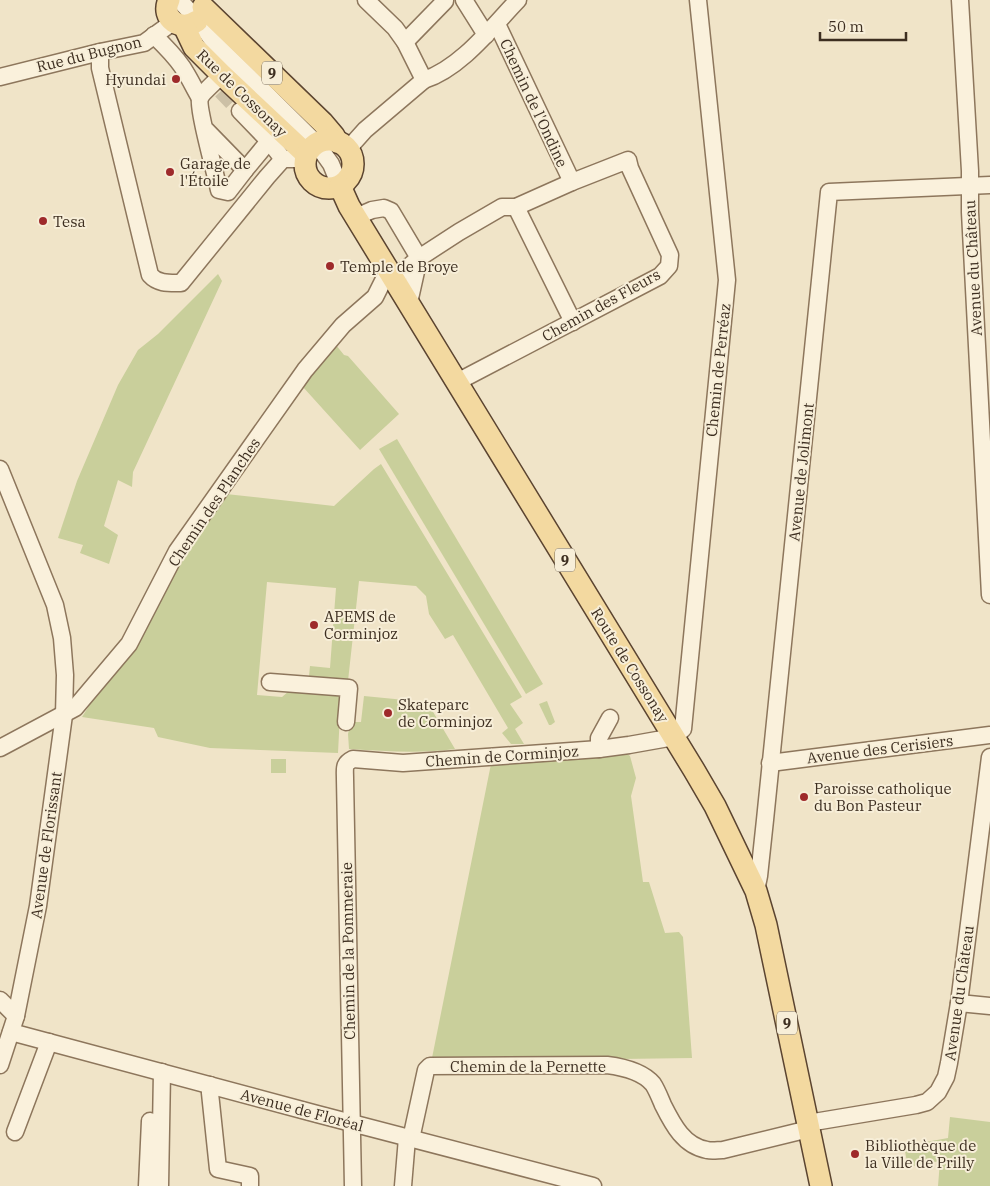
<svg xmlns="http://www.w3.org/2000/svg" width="990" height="1186" font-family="'IBM Plex Serif',serif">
  <rect width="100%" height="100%" fill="#f0e4c8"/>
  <!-- green -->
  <g fill="#c9cf9b">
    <polygon points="218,274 222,281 133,472 132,487 118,480 104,526 118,535 109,564 80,553 83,545 58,538 77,481 118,385 138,350 158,334"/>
    <polygon points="336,345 344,355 348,356 399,414 360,450 303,387"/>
    <polygon points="397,439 543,684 526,694 379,449"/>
    <polygon points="381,464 522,697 510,704 523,723 515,729 524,744 511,744 502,733 508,728 453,635 445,639 429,614 426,596 416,586 359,581 348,681 310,679 309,676 310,666 330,668 336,588 267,582 257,695 282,697 289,691 341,694 338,753 210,748 158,737 154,728 82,717 92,701 142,636 176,566 226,494 334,506 374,469"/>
    <path d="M364 696 415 701V703L426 700 455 749C420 754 385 751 349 749L348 734 351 722H361Z"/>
    <polygon points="547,701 555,722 551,725 549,725 539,704"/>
    <polygon points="626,753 630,756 636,778 631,796 643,882 649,882 665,933 679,932 683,937 692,1058 621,1059 432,1058 491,764"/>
    <rect x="271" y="759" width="15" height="14"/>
    <polygon points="950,1117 990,1122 990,1186 938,1186 940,1161 908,1167 904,1146 948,1138"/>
  </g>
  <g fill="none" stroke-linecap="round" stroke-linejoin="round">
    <!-- minor-tunnel -->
    <polyline stroke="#ccc0a6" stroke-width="16" stroke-dasharray="16 8" stroke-linecap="butt" points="221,91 240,111"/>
    <!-- minor casing -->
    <g stroke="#8d765c" stroke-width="19">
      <g id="minor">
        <polyline points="179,0 198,20 213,41 316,143 331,164 340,186"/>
        <polyline points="366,0 395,28 405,42 424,80"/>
        <polyline points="464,0 486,35"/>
        <polyline points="960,0 970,171 970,212 990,595"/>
        <polyline points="497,24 572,182"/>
        <path d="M154 35C165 47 178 58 186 73 191 81 195 90 200 98"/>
        <polyline points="405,42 445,1 445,0"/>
        <path d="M100 52V68L150 275C158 284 169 283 181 283L267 177 283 159H305"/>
        <polyline points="0,77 100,52 144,43 173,22"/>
        <polyline points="240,111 269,141 283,159"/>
        <path d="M204 128 245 170 228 192 219 190C216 176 197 107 200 98 202 93 217 80 222 75"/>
        <path d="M348 149 365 130 424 80C461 68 492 27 518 0"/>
        <polyline points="245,170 269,141"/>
        <polyline points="516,207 573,322"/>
        <polyline points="356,217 372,210 384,208 391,211 419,258 409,303"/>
        <polyline points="394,279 419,258 459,232 502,207 516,207 572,182 628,160 630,168 670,255 669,266 660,276 457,382"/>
        <polyline points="0,469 55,605 62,638 65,675 64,715 38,906 16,1016 0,1065"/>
        <polyline points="270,682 349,688 346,722"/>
        <polyline points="0,748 75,708 129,644 177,551 305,370 343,325 375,297 388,271"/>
        <polyline points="599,749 599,738 610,718"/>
        <polyline points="770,763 990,735"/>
        <polyline points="756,891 759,876 765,820 829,192 990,185"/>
        <polyline points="0,1000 16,1016"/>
        <polyline points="959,1003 990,1006"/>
        <polyline points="11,1032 317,1114 593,1186"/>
        <polyline points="210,1085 210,1093 218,1169 250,1176 250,1186"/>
        <polyline points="808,1123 916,1105 927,1102 938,1092 946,1077 949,1063 959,1003 990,757"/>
        <polyline points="15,1132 49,1042"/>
        <path d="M411 1139 426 1070 430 1066 607 1065C623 1067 642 1071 653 1084 657 1090 660 1098 663 1105 673 1125 684 1146 707 1150 712 1151 718 1150 723 1150L809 1129"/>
        <polyline points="147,1186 150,1121"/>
        <polyline points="160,1186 162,1072"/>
        <path d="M353 1186 345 779C345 768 343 764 353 759L403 763 599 749 629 745 674 737 683 729 727 280 698 0"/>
        <polyline points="403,1186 407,1138"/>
      </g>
    </g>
    <!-- major casing -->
    <g stroke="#5b4430" stroke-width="24">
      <g id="major">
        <path d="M169 0C160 19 181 32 197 21"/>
        <polyline points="203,7 323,123 334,136 337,142"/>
        <polyline points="184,26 194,47 222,75 306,154"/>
        <circle cx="329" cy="164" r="24"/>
        <polyline points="340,186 349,206 694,770 715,806 756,891 766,925 821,1186"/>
      </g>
    </g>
    <!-- minor -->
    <use href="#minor" stroke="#faf1dc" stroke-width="16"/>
    <!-- major -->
    <use href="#major" stroke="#f3d9a0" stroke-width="21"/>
  </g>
  <!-- markers -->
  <g fill="#9e2a2b" stroke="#f7eed8" stroke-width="2">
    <circle cx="176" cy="79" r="5"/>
    <circle cx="170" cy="172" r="5"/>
    <circle cx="43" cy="221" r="5"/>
    <circle cx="330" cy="266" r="5"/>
    <circle cx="314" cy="625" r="5"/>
    <circle cx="388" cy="713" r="5"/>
    <circle cx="804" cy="797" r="5"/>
    <circle cx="855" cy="1154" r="5"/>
  </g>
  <g text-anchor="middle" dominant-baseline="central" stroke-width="4" stroke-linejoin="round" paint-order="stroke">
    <!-- shield labels -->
    <g fill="#f7eed8" stroke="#756857" stroke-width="1">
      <rect x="262" y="61.5" width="20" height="23" rx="4"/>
      <rect x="555" y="548.5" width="20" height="23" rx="4"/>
      <rect x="777" y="1011.5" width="20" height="23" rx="4"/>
    </g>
    <g font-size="14" font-weight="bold" fill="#3d2e20">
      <text x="272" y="73">9</text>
      <text x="565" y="560">9</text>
      <text x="787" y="1023">9</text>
    </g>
    <!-- street labels -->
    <g font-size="15" fill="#3d2e20" stroke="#f7eed8">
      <text transform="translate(89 54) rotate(-14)">Rue du Bugnon</text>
      <text transform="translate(242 93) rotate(44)">Rue de Cossonay</text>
      <text transform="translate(534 103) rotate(65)">Chemin de l'Ondine</text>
      <text transform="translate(973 268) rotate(-93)">Avenue du Château</text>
      <text transform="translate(601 305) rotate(-29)">Chemin des Fleurs</text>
      <text transform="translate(718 370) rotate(-84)">Chemin de Perréaz</text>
      <text transform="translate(801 472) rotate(-84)">Avenue de Jolimont</text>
      <text transform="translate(214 502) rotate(-56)">Chemin des Planches</text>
      <text transform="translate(630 665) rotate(58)">Route de Cossonay</text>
      <text transform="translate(880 749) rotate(-7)">Avenue des Cerisiers</text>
      <text transform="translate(502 756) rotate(-4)">Chemin de Corminjoz</text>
      <text transform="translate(46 845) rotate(-82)">Avenue de Florissant</text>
      <text transform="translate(348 951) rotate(-91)">Chemin de la Pommeraie</text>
      <text transform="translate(959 993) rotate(-82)">Avenue du Château</text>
      <text x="528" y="1066">Chemin de la Pernette</text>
      <text transform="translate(302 1110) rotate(15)">Avenue de Floréal</text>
    </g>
    <!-- poi labels -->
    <g font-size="15" fill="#3d2e20" stroke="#f7eed8" text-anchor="start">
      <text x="166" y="79" text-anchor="end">Hyundai</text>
      <text x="180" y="163">Garage de<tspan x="180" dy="17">l'Étoile</tspan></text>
      <text x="53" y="221">Tesa</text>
      <text x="340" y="266">Temple de Broye</text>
      <text x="324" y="616">APEMS de<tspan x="324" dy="17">Corminjoz</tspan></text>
      <text x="398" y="704">Skateparc<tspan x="398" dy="17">de Corminjoz</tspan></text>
      <text x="814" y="788">Paroisse catholique<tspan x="814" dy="17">du Bon Pasteur</tspan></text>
      <text x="865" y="1145">Bibliothèque de<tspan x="865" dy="17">la Ville de Prilly</tspan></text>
    </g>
  </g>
  <!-- scale -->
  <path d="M820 32v8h86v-8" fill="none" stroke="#3d2e20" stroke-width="2.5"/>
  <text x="828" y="32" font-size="15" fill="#3d2e20" stroke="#f7eed8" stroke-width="4" paint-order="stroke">50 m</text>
</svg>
